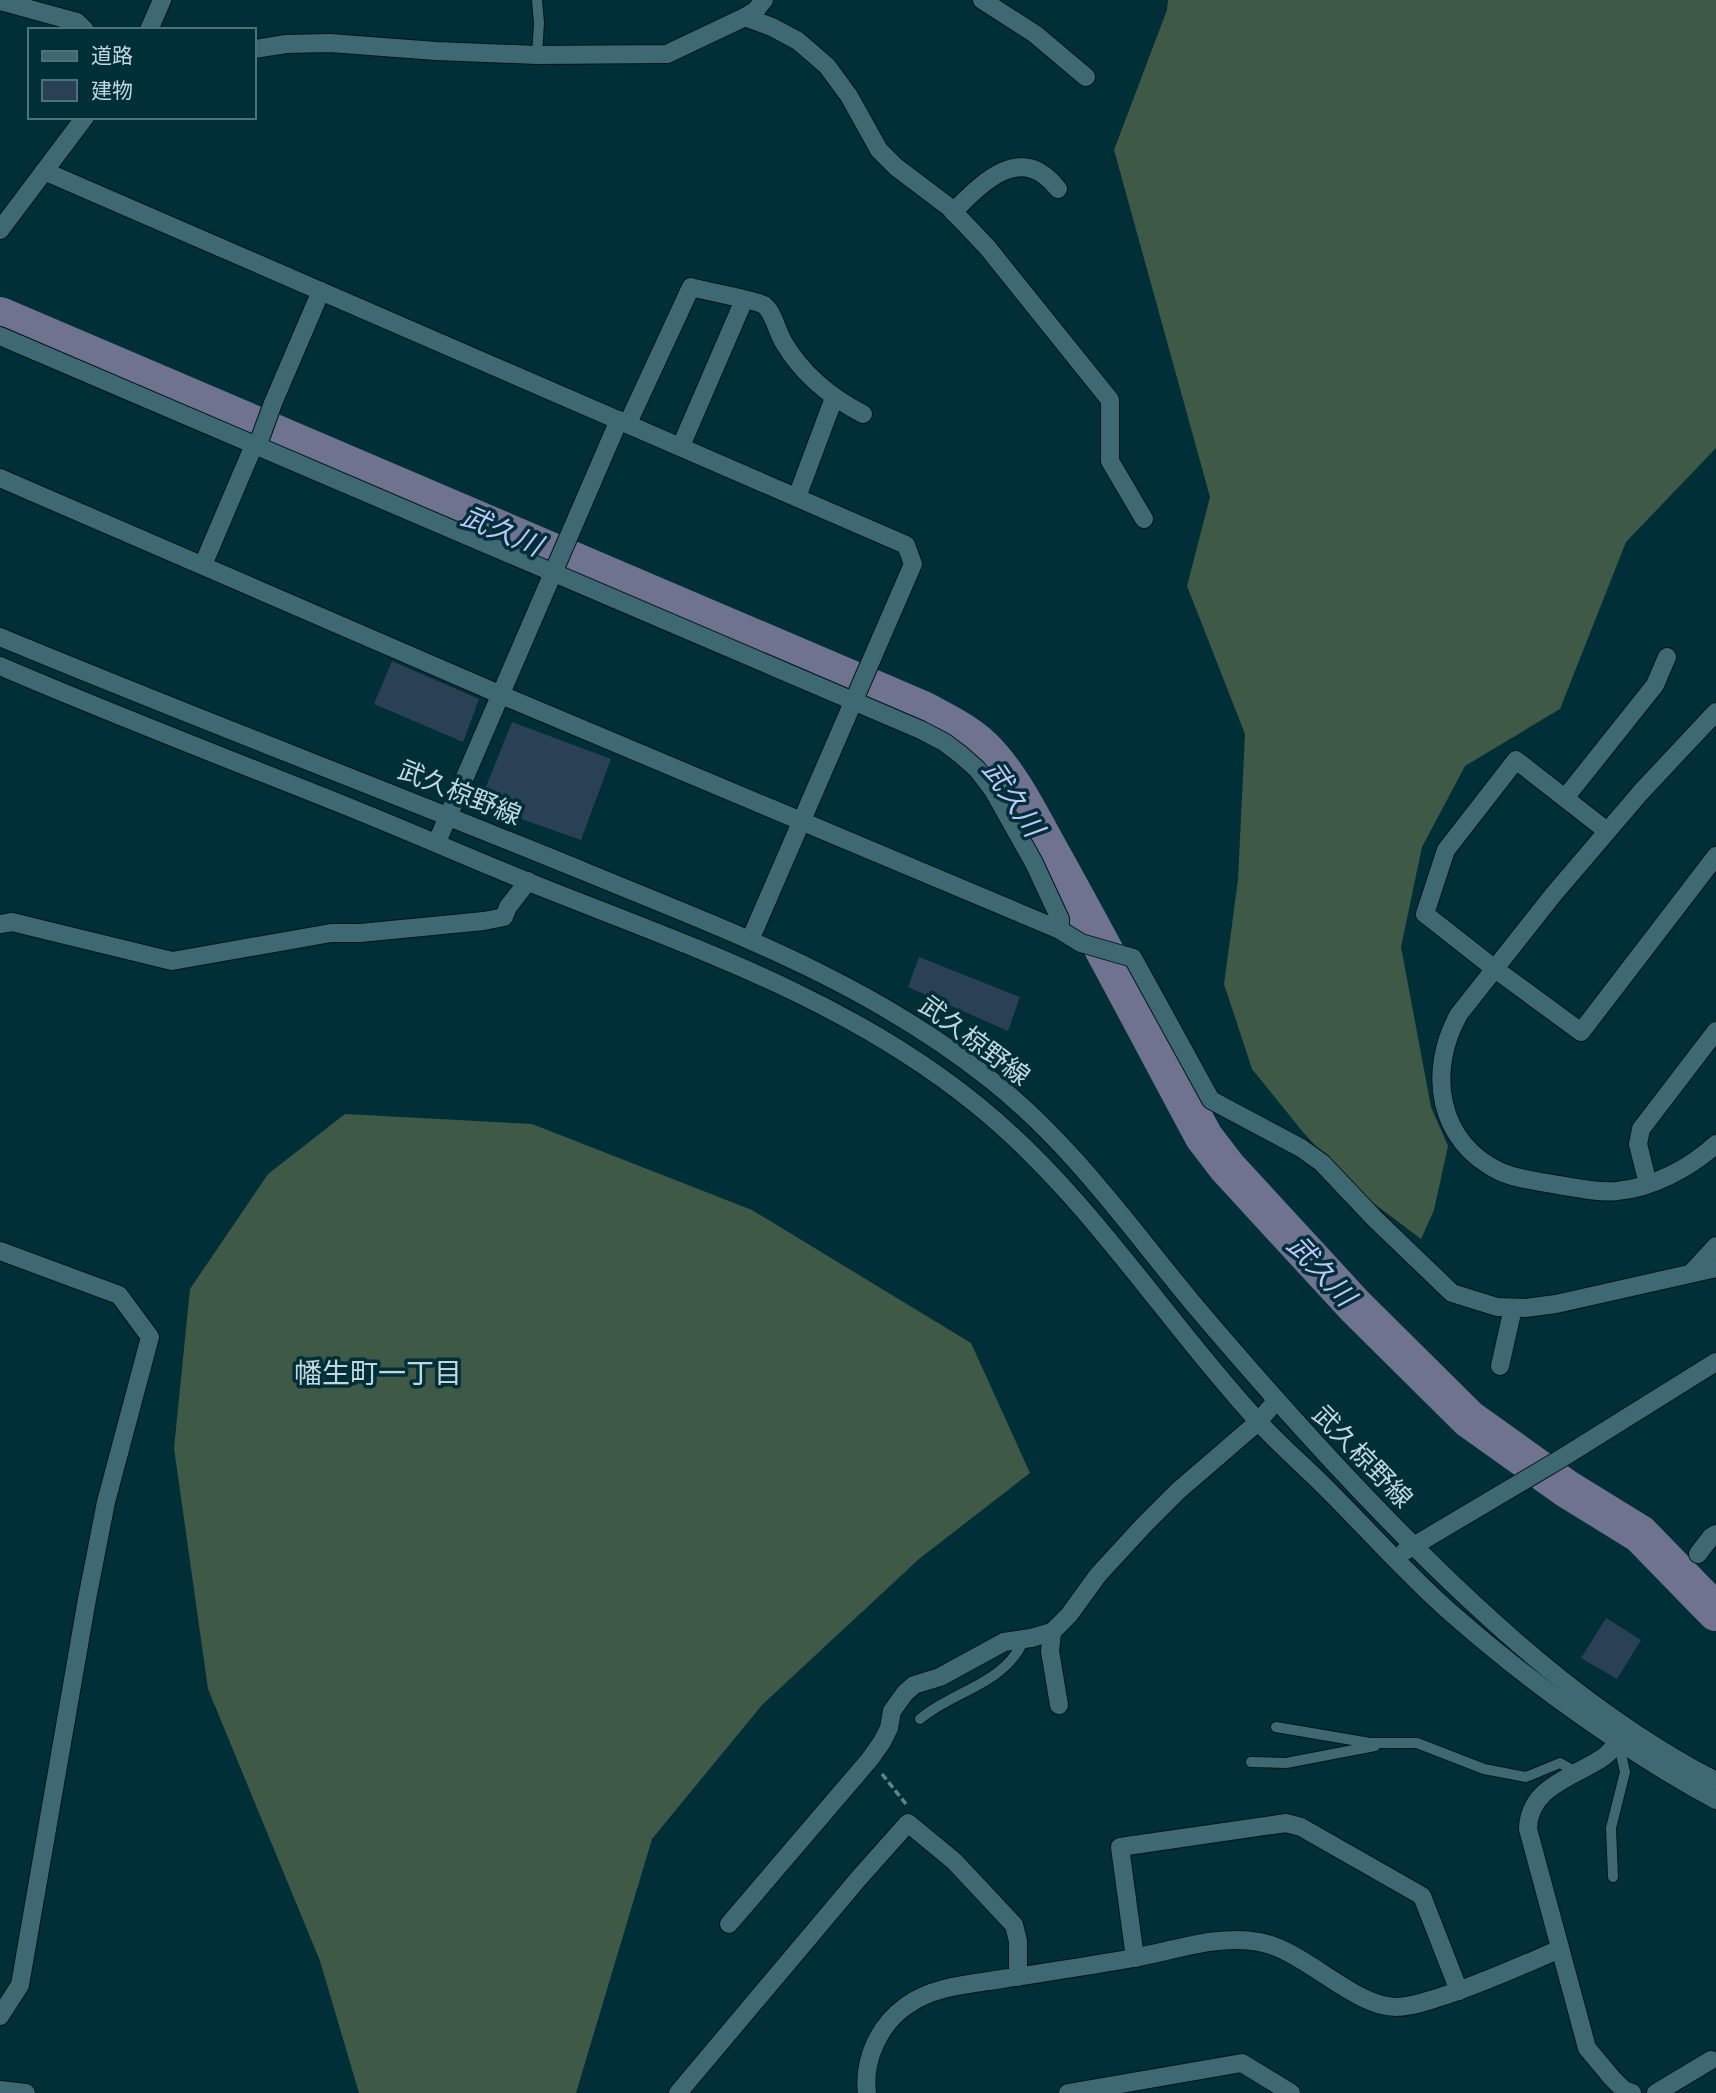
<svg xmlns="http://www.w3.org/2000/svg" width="1716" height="2093" font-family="Mulish,'Noto Sans JP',sans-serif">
  <rect width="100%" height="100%" fill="#002f38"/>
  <!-- forest -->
  <g fill="#3e5945">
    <polygon points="1168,0 1716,0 1716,448 1626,542 1560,709 1465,766 1422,847 1401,947 1431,1107 1448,1146 1434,1210 1421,1239 1356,1190 1302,1131 1252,1069 1224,984 1238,880 1245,734 1187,586 1210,497 1114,150 1167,10"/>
    <polygon points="345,1114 532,1124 752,1210 971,1343 1030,1473 919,1559 762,1705 652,1839 576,2093 359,2093 320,1961 208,1689 174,1448 190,1289 268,1174"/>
  </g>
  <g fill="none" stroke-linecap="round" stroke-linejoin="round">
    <!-- river -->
    <path stroke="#6f7390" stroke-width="38" d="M0 316 923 710C943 721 965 731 982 747 1013 777 1035 826 1057 864 1107 954 1155 1046 1204 1137L1227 1167 1355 1306 1469 1419 1567 1489 1640 1534 1716 1612"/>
  </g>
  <!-- building -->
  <g fill="#2a4055">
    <polygon points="392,661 479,699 463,742 374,704"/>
    <polygon points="512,722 611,759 581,840 479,804"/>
    <polygon points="919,957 1020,997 1008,1031 908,987"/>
    <polygon points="1606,1618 1641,1640 1617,1679 1581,1658"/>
  </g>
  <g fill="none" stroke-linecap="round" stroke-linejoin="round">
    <!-- lane casing -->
    <g stroke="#01151a" stroke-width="12">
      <g id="lane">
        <polyline points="537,0 539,23 537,55"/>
        <path d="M920 1719C954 1690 1005 1685 1024 1639"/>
        <polyline points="1276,1727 1370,1743 1417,1743 1484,1769 1526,1777 1560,1763 1576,1772"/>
        <polyline points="1251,1762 1286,1763 1375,1746"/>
        <polyline points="1613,1877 1611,1828 1625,1772 1618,1741"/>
      </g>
    </g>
    <!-- street casing -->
    <g stroke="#01151a" stroke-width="20">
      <g id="street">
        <polyline points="982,0 1035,34 1086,77"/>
        <polyline points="0,1 77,22 85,30"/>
        <polyline points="745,17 772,27 798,41 827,66 849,96 879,150 896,167 949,207 987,247 1110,400 1110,461 1144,519"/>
        <polyline points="149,30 162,0"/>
        <polyline points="254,49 286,44 330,43 436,51 537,55 667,54 745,17 756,10 764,0"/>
        <polyline points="44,171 906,545 913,564 750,940"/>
        <path d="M953 212C984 181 1021 142 1058 189"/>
        <polyline points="0,230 85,117"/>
        <polyline points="0,336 921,730 944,742 960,754 977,769 993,790 1034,863 1060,919 1060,930"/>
        <path d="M628 423 691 287C704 291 756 300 764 305 774 313 777 332 784 343 803 375 830 397 863 414"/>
        <polyline points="681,446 744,300"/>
        <polyline points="257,447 273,403 321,291"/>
        <polyline points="0,478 499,694 1060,930 1081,943 1133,958 1211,1100 1301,1148 1322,1163 1375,1219 1452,1293 1497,1307 1525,1308 1556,1304 1716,1268"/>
        <polyline points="797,497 834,398"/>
        <polyline points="203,565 254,445"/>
        <path d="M1716 712 1641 792 1553 895 1459 1014C1427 1071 1437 1142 1501 1172 1519 1180 1540 1181 1558 1185 1577 1188 1598 1193 1617 1191 1652 1188 1690 1168 1716 1144"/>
        <polyline points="1565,798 1655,685 1667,657"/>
        <polyline points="1607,831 1516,760 1446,850 1425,914 1495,969 1581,1032 1716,856"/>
        <polyline points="437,842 619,420"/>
        <polyline points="0,924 12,922 172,961 331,933 360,933 484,921 504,917 508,907 528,881"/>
        <polyline points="1648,1184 1638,1144 1641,1129 1716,1031"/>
        <polyline points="0,1251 119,1295 150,1337 106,1502 87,1599 20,1985 0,2016"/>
        <polyline points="1692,1272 1716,1246"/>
        <polyline points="1500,1366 1513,1308"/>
        <polyline points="1698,1554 1711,1537 1716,1534"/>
        <polyline points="1052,1632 1050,1651 1059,1705"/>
        <path d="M1626 1729C1620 1738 1614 1749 1605 1756 1576 1777 1529 1785 1528 1829L1587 2048 1612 2078 1624 2090 1632 2093"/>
        <polyline points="729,1924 870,1759 882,1742 889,1728 892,1711 905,1693 914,1685 940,1677 1004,1642 1031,1638 1052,1632 1069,1615 1098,1575 1145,1524 1178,1491 1258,1422 1276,1401"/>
        <polyline points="1135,1958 1120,1847 1286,1823 1301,1827 1422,1896 1459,1991"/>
        <polyline points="0,2090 26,2093"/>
        <polyline points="678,2093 859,1878 908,1823 954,1861 1014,1925 1018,1941 1018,1977"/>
        <path d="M867 2093C863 2060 879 2025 906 2006 933 1986 971 1984 1002 1979 1046 1972 1090 1966 1133 1958 1173 1951 1218 1934 1259 1942 1303 1949 1354 2007 1396 2007 1411 2007 1424 2002 1437 1998 1479 1985 1520 1966 1560 1949"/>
        <polyline points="1068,2093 1242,2063 1291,2093"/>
        <polyline points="1656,2093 1711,2060"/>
      </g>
    </g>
    <!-- secondary casing -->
    <g stroke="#01151a" stroke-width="20">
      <g id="secondary">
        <path d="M0 637C195 718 393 793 588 873 731 932 868 982 991 1080 1071 1143 1131 1229 1196 1307 1269 1393 1344 1477 1424 1556 1512 1643 1606 1724 1716 1781"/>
        <path d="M0 666C116 716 234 761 351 808 413 833 474 860 536 885 689 946 847 999 977 1105 1086 1193 1162 1316 1256 1419 1279 1445 1307 1468 1331 1493 1371 1533 1408 1575 1450 1612 1528 1681 1625 1751 1716 1800"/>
        <polyline points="1405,1551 1562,1458 1716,1362"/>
      </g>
    </g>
    <!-- path -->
    <polyline stroke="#60838a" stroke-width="3.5" stroke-dasharray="7 3.5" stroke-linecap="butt" points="882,1774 906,1804"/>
    <!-- lane -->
    <use href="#lane" stroke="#3e6872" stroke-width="10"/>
    <!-- street -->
    <use href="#street" stroke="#3e6872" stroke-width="18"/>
    <!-- secondary -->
    <use href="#secondary" stroke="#3e6872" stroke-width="18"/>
  </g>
  <g text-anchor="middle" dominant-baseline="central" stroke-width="7" stroke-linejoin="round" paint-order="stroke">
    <!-- street labels -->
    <g font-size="26" fill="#c1d7dd" stroke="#002f38">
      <text transform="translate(460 792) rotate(22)">武久椋野線</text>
      <text transform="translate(975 1040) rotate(37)">武久椋野線</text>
      <text transform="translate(1363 1456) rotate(46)">武久椋野線</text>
    </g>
    <!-- water labels -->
    <g font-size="28" font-style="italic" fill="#bec5fb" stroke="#002f38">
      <text transform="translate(502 530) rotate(23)">武久川</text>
      <text transform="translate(1014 798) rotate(56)">武久川</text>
      <text transform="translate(1322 1270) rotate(47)">武久川</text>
    </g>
    <!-- neighbourhood labels -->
    <g font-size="28" fill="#c1d7dd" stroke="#002f38">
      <text x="378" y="1372">幡生町一丁目</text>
    </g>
  </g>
  <!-- legend -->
  <rect x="28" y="28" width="228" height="91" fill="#002f38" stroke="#4d727a" stroke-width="2"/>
  <rect x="42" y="51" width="35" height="10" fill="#3e6872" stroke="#4d727a" stroke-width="2"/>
  <text x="91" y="63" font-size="21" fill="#c1d7dd">道路</text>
  <rect x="42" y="80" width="35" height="21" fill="#2a4055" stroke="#4d727a" stroke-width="2"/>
  <text x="91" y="98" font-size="21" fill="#c1d7dd">建物</text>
</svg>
